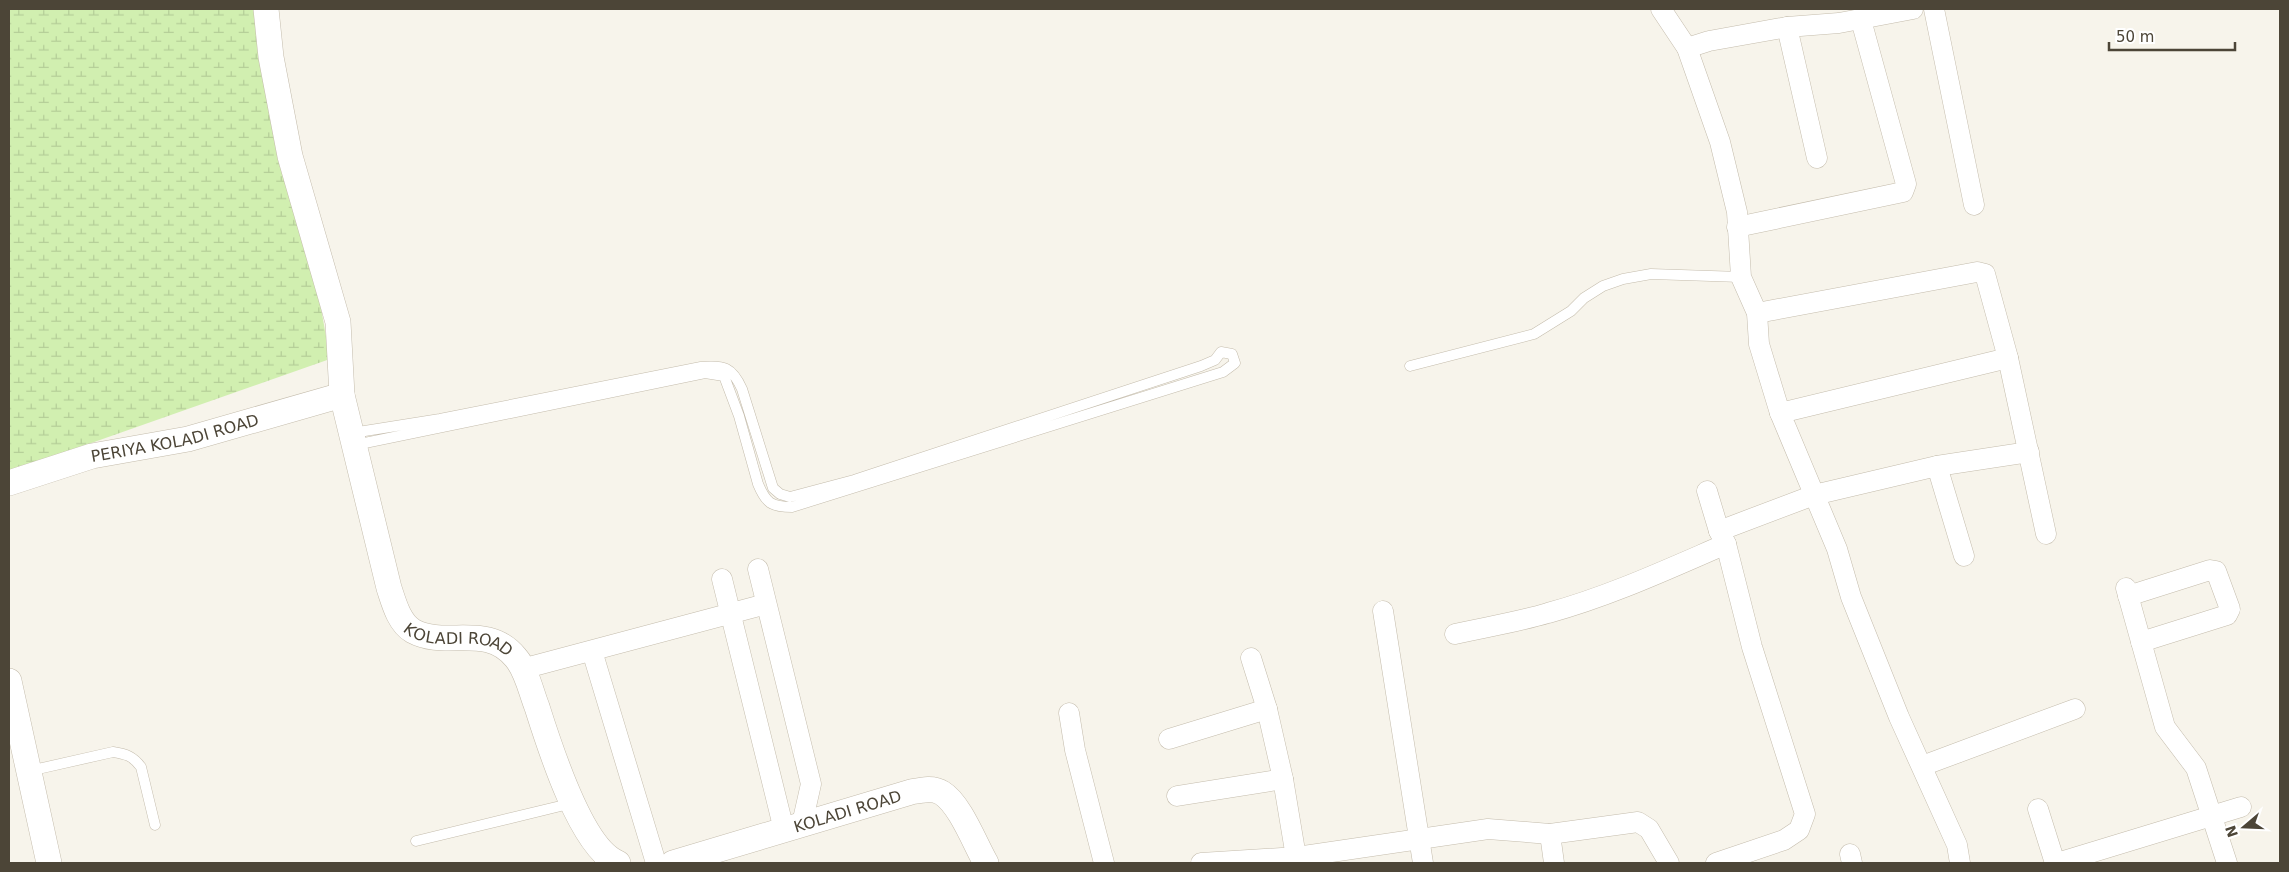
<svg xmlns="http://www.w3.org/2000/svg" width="2289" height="872" font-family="'DejaVu Sans',sans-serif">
  <defs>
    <pattern id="wetland-marsh" width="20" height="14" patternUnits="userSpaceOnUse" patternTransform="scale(1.25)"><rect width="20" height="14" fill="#d1efb0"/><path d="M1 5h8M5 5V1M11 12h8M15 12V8" fill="none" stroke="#b5ce98"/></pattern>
  </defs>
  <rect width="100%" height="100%" fill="#f7f4eb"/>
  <!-- wetland -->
  <polygon fill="url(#wetland-marsh)" points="9,9 268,9 330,359 9,472"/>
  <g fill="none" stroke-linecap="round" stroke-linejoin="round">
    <!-- service casing -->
    <g stroke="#c4bcac" stroke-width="11">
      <g id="service">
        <polyline points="1410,366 1534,334 1571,311 1584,298 1603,286 1623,279 1651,274 1741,277"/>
        <path d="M352 433 440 419 701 367C724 365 732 367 742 389L773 488 780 494 790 497 854 480 1201 366 1215 360 1221 352 1232 354 1235 363 1223 372 792 507C771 507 766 503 758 484L739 416 724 376 705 373 355 445"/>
        <path d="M29 771 113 752C126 754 133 756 141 767L155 825"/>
        <polyline points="416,841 573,803"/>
      </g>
    </g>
    <!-- minor casing -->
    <g stroke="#c4bcac" stroke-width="21">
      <g id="minor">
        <polyline points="1661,9 1687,48 1720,142 1737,212 1741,277 1757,313 1759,344 1780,413"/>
        <polyline points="1934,9 1974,205"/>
        <polyline points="1787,27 1817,158"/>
        <polyline points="1687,48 1709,41 1787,27 1839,23 1913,9"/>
        <polyline points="1737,227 1903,192 1906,184 1861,20"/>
        <polyline points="1757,313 1977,272 1985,274 2008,358 2046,534"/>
        <polyline points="1937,466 1964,556"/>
        <polyline points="1707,491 1719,531 1726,544 1752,647 1805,814 1799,830 1784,840 1716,863"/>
        <polyline points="1719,531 1814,495 1937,466 2029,452"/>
        <polyline points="758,569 811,784 802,824"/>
        <polyline points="722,579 784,830"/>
        <polyline points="2126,588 2165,727 2196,768 2227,863"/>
        <polyline points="2128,596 2210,570 2216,571 2230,609 2227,615 2141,642"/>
        <polyline points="1383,611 1423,863"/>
        <path d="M1455 634C1486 627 1518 622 1548 613 1610 596 1668 569 1726 544"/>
        <polyline points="592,651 656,863"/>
        <polyline points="1251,658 1267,709 1283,779 1297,863"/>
        <polyline points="522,669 766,604"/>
        <polyline points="1069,713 1075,750 1104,863"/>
        <polyline points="1169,739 1267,709"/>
        <polyline points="1922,766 2075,709"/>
        <polyline points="1177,796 1283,779"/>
        <polyline points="2038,809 2055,863"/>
        <polyline points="1550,834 1554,863"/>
        <polyline points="1850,854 1852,863"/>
        <polyline points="1201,863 1297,857 1488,829 1550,834 1638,822 1649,829 1669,863"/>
        <polyline points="1960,863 1957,845 1899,717 1851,597 1837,549 1780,413 2008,358"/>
        <polyline points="2057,863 2241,807"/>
      </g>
    </g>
    <!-- tertiary casing -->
    <g stroke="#c4bcac" stroke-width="26">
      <g id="tertiary">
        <path id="s1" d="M266 9 271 57 290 156 338 322 342 395 389 588C394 603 399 623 413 631 446 649 487 622 516 658 527 671 531 692 537 707 549 745 581 848 618 863"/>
        <path id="s2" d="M9 483 92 456 188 439 342 395"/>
        <polyline points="9,681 49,863"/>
        <path id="s3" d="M673 863 911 792C921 790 933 787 942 793 960 804 975 844 986 863"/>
      </g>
    </g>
    <!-- service -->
    <use href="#service" stroke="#fff" stroke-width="10"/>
    <!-- minor -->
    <use href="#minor" stroke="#fff" stroke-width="20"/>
    <!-- tertiary -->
    <use href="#tertiary" stroke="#fff" stroke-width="25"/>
  </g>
  <g text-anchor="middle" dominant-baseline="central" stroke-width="4" stroke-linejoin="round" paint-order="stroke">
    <!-- street labels -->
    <g font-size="16" fill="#4c4537" stroke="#fff">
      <text stroke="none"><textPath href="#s2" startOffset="172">PERIYA KOLADI ROAD</textPath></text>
      <text stroke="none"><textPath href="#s1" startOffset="691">KOLADI ROAD</textPath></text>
      <text stroke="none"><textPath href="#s3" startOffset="182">KOLADI ROAD</textPath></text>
    </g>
  </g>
  <!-- border -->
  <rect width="2289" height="872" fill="none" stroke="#4c4537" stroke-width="20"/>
  <!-- north arrow -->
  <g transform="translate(2244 827) rotate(251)" stroke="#ffffff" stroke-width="4" paint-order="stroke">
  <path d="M0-4L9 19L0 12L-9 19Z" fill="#4c4537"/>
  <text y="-8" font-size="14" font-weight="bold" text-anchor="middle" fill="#4c4537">N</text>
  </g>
  <!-- scale -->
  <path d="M2109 42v8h126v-8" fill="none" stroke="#4c4537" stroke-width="2.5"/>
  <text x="2116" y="42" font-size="15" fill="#4c4537" stroke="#ffffff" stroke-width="4" paint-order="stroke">50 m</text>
</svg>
